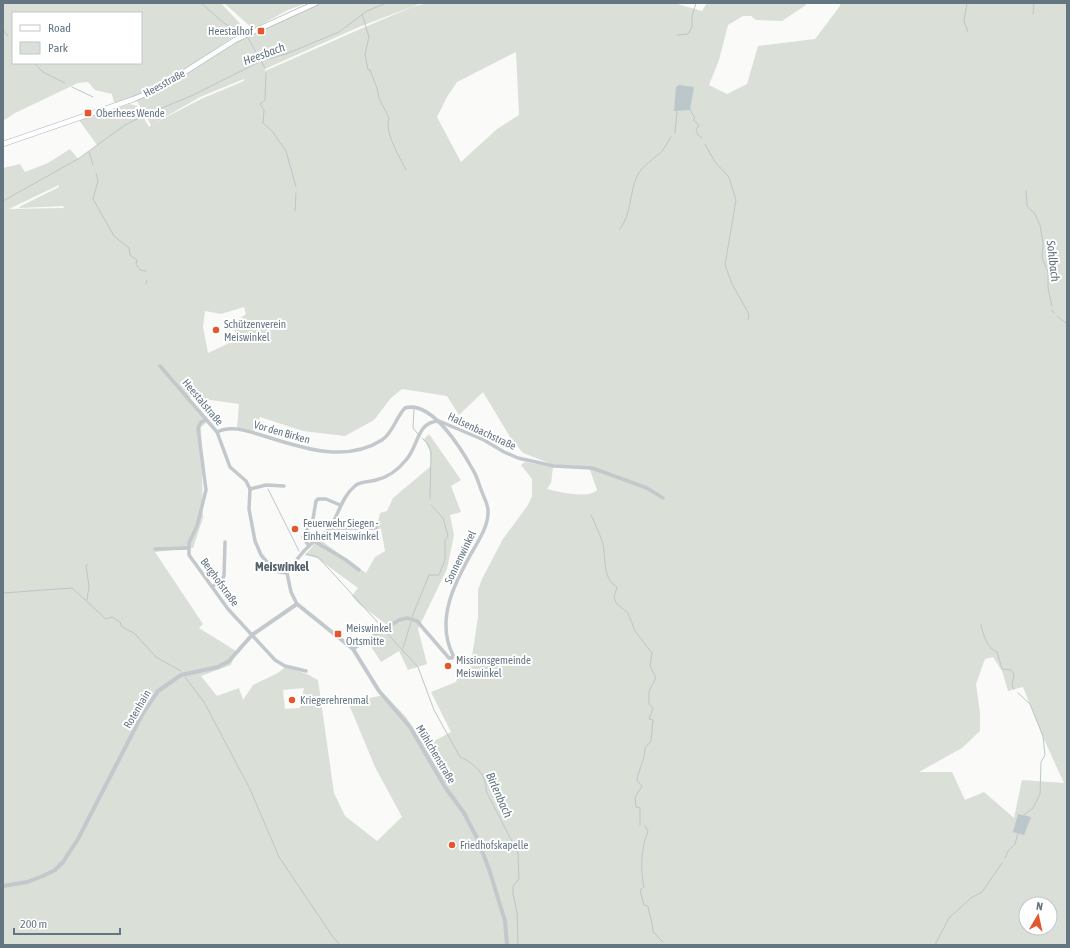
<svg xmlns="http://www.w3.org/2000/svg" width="1070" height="948" font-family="'Asap Condensed',sans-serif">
  <rect width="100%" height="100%" fill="#fafaf8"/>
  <!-- green -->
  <g fill="#dadfd7" fill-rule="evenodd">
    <path d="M3 3H221L245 29C209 53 155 94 114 103L112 94 95 90 88 82 78 83 15 113 3 121ZM13 13H141V63H13Z"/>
    <polygon points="224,3 307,3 288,10 253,29"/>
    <path d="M321 3H422L359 27 265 69V71L358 30 412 7 428 3H674L702 11 707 3H806V5L782 21 756 20 751 16H743L728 25 719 60 709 85 727 94 747 84 758 46 815 39 840 6V3H1067V945H3V168L20 164 25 172 48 163 70 149 78 159 97 145 79 120 130 104 137 106 149 127 151 125 137 101 163 88 236 40ZM516 52 519 115 497 129 461 162 437 117 447 97 457 82ZM244 79V81L201 99 153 124 200 97ZM59 185V187L19 207 20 208 63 206 64 208 9 209ZM244 307 246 314 232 324 238 339 208 353 203 327 205 311 221 314ZM402 389 447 396 459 415 483 392 510 437 523 453 562 468H587L590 470 597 490C589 499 558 492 547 489L551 483 553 467 525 462 521 465 532 479V496L528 505 503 539 482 579 478 590V617L470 670 459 673 456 682 431 692 451 732 425 746 406 717 385 695 348 702 375 767 402 817 377 841 345 816 334 793 318 680 307 674 285 667 278 673 253 685 243 700 239 688 217 696 201 676 231 665 236 651 199 628 203 624 155 552 193 548 203 518 201 427 207 422 189 397 239 404 237 428 255 431 260 417 303 431 345 436 374 420 391 398ZM993 657 1002 671 1008 691 1023 687 1042 735 1064 783 1022 780 1014 818 984 792 965 800 952 772H919L962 748 980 731V713L976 684 985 659ZM304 688 300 708 285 709 283 690ZM1026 904H1050V928H1026Z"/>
    <polygon points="429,434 461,480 451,486 461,512 450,515 454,535 447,569 418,629 427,664 408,670 399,651 381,662 368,642 386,624 359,604 352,596 358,588 317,558 305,555 319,539 366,573 375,557 385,551 381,529 377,526 380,513 387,511 393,498 431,466 430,451 424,439"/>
  </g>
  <!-- water -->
  <g fill="#bbc7cb">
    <polygon points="679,85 694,87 690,110 674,111 676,87"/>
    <polygon points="1018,814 1031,817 1024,835 1013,832"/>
  </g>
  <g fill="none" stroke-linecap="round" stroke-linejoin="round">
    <!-- stream -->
    <g stroke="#bbc7cb" stroke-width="1">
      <polyline points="201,3 225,24 242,32"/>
      <polyline points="967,3 964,21 968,32"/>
      <path d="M362 14 369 37 365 54 368 70H370L377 88 379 98 389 118C384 133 400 157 406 170"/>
      <polyline points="1033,14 1034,3"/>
      <polyline points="3,30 8,36"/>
      <polyline points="677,35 688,34 692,27 692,16 696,3"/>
      <polyline points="248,38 265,68"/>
      <polyline points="12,40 13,41"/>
      <polyline points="34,63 43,72 65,83"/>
      <polyline points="266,73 265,100 260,104 264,110 263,123 272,131 286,151 296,187"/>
      <polyline points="72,87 93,97"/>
      <polyline points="690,110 695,118 693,120 699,125 696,130 698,135 702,138"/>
      <polyline points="145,115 191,96 261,61 286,54 339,32 367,11 386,3"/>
      <polyline points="675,133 677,111"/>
      <polyline points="705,144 715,162 729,177 736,200 725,265 732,284 749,314 748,320"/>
      <polyline points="89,152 93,165"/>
      <polyline points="96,173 98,181 93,199 114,236 129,248 130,255 137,260 136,264 140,270 146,271"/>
      <polyline points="1026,191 1027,206 1035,214 1040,225 1043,243 1042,258 1048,272 1048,288 1052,306"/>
      <polyline points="3,201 78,159 125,125 141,117"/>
      <polyline points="295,211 296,193"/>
      <path d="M620 229C632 213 629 194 637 176 643 164 654 160 663 150 666 146 668 141 671 137"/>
      <polyline points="146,284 147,280"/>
      <polyline points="1052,310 1054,313"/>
      <polyline points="1057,316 1067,324"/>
      <polyline points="414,409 413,428 418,434"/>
      <polyline points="422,438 428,444 431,452 430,499"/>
      <polyline points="268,489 299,551"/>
      <path d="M591 515C595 524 599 532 602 541 607 556 601 578 617 587L614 597 616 603 628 613 635 631 652 653 650 666 656 678 649 691V704L653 708 649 719 653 720 651 741 645 748C645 760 639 768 637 780L642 786 635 797 636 807 640 808V825"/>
      <polyline points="306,554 318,557 382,627"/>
      <polyline points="3,593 72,588 106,619 112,617 120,622 122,627 134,633 156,657 181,671"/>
      <polyline points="87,600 89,586 86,566 88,564"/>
      <polyline points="412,617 429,575 439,575 445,560 445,540 448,536 443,518 431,505"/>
      <path d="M981 625C984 636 986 647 997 652L1002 669 1011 670 1014 674 1012 686 1014 689"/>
      <path d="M385 631 418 667 434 710 460 757C473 762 488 776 486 791L518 853 519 879 513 886V894L517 912 518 945"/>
      <polyline points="403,648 411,622"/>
      <polyline points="185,677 204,702 250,789 279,857 333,937 340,945"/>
      <polyline points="1018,693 1030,704 1043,736 1045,755 1041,762 1040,794 1033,808 1024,815"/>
      <path d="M645 826 648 831C641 849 640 868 644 887L640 890 644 905 648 906C649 915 653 922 653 932L663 942"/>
      <polyline points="1005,858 1008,851 1015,844 1018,833"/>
      <polyline points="935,945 949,918 971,898 982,892 1002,863"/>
    </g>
    <!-- secondary casing -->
    <g stroke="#b3babf" stroke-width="6">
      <polyline id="secondary" points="3,144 134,99 161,87 235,40 316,3"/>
    </g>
    <!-- minor -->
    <g stroke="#c3c8cc" stroke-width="3.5">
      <polyline points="160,366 217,432 230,467 246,481 250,489 249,509 255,541 261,555 272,568 279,572 287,573"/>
      <polyline points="206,420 201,422 198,428 206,490 197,526 189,543 189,555 228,609 275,660 285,666 306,671"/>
      <path d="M217 432C231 425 247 431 261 435 300 447 344 464 382 440 393 433 396 417 405 408 432 400 462 450 473 470 477 476 479 485 482 492 484 498 489 506 488 513 488 526 479 540 472 552 455 582 435 620 453 655L452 658H449L417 621 407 618 399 620 353 649"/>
      <polyline points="250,489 266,485 284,486"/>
      <polyline points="329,528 377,528"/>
      <polyline points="314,541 346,560 359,570"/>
      <polyline points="309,546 303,537 313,519 316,501 318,499 326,499 340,505"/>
      <polyline points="155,549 188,548"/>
      <polyline points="212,587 222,579 224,576 225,542"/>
      <path d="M297 604 291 592 287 573C294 563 301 553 310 545 316 539 324 535 329 529 339 515 341 497 356 485 362 481 370 482 376 480 389 477 398 470 406 460 419 446 416 422 439 421L484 440 504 452 518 458 554 466 592 468 647 488 663 498"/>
    </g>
    <!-- tertiary -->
    <polyline stroke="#c3c8cc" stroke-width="4" points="3,886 27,882 43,876 55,870 63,862 78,839 142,715 158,691 181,675 218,667 229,661 252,635 297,604 353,649 379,691 410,727 445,787 464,813 477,838 489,869 505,921 507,945"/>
    <!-- secondary -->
    <use href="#secondary" stroke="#fff" stroke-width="4.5"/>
  </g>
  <!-- markers -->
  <g fill="#e4572e" stroke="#fff" stroke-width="1.5">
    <rect x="257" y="27" width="8" height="8" rx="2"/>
    <rect x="84" y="109" width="8" height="8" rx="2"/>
    <circle cx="216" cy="330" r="4"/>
    <circle cx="295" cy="529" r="4"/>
    <rect x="334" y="630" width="8" height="8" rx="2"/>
    <circle cx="448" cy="666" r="4"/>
    <circle cx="292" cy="700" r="4"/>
    <circle cx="452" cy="845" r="4"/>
  </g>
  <g text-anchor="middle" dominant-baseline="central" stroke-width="4" stroke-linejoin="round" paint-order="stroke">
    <!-- poi labels -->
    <g font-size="11" fill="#657683" stroke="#fff" text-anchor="start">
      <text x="253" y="31" text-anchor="end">Heestalhof</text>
      <text x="96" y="113">Oberhees Wende</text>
      <text x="224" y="324">Schützenverein<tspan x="224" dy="13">Meiswinkel</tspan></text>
      <text x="303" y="523">Feuerwehr Siegen -<tspan x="303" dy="13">Einheit Meiswinkel</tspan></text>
      <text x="346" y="628">Meiswinkel<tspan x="346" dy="13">Ortsmitte</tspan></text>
      <text x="456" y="660">Missionsgemeinde<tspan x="456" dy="13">Meiswinkel</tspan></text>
      <text x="300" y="700">Kriegerehrenmal</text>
      <text x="460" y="845">Friedhofskapelle</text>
    </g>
    <!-- street labels -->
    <g font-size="11" fill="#657683" stroke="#fff">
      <text transform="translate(164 83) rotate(-29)">Heesstraße</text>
      <text transform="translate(203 402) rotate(50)">Heestalstraße</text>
      <text transform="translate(482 431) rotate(25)">Halsenbachstraße</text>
      <text transform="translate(282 432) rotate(16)">Vor den Birken</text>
      <text transform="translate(460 557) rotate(-64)">Sonnenwinkel</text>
      <text transform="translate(220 582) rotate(54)">Berghofstraße</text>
      <text transform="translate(137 709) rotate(-60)">Rotenhain</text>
      <text transform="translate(436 754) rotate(59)">Mühlchenstraße</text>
    </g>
    <!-- water labels -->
    <g font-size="12" font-style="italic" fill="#60757c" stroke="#fff">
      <text transform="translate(264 54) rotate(-20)">Heesbach</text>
      <text transform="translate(1053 261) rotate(83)">Sohlbach</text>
      <text transform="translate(499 795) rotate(66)">Birlenbach</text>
    </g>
    <!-- quarter labels -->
    <g font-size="13" font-weight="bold" fill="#57646e" stroke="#fff">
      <text x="282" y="566">Meiswinkel</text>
    </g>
  </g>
  <!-- border -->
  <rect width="1070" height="948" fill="none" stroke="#657683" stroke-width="8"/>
  <!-- legend -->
  <rect x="12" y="12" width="130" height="52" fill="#ffffff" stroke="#c1c8cd"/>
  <rect x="20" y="25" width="20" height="6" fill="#ffffff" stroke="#c1c8cd"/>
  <text x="48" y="32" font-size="12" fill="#657683">Road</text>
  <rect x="20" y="42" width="20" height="12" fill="#dadfd7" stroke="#c1c8cd"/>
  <text x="48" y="52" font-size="12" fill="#657683">Park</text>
  <!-- north arrow -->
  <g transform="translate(1038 916) rotate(9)"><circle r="19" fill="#ffffff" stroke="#c1c8cd"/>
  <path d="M0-3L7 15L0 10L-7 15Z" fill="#e4572e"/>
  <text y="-6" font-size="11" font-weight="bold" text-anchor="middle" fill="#657683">N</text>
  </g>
  <!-- scale -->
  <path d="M14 928v6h106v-6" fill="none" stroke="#657683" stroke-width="2"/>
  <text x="20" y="928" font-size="12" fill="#657683" stroke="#ffffff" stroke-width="3" paint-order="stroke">200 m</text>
</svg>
